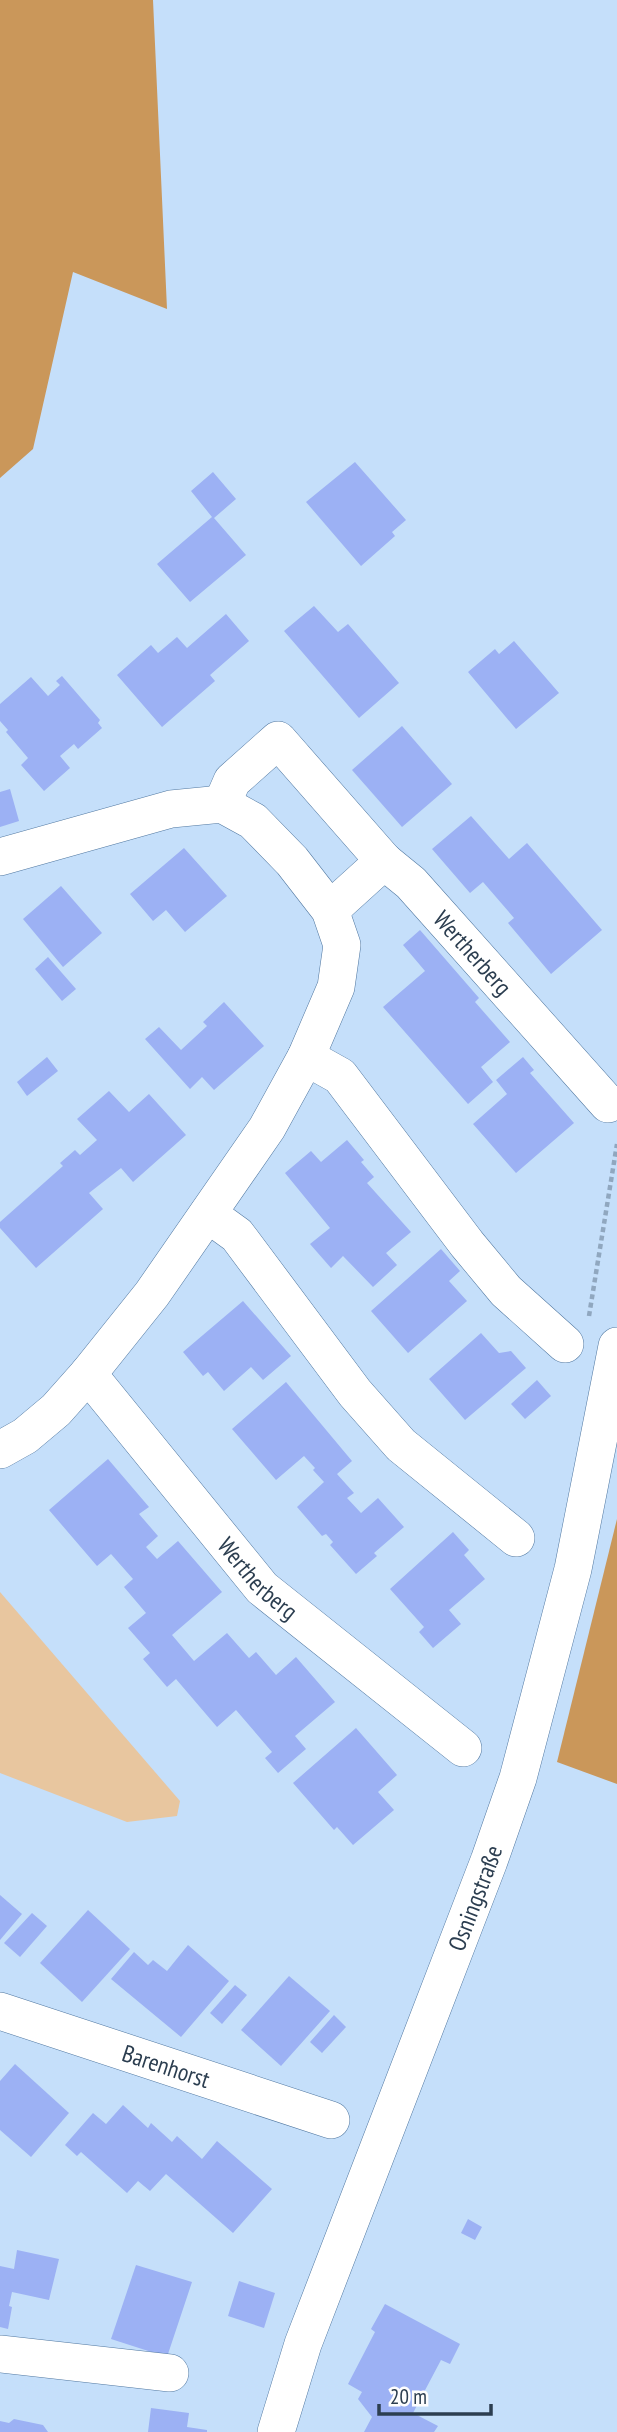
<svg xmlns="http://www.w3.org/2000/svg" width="617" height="2432" font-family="'PT Sans Narrow',sans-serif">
  <rect width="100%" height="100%" fill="#c5dffa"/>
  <!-- green -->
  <polygon fill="#e8c69f" points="0,1592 180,1801 177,1816 127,1822 0,1773"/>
  <!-- forest -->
  <g fill="#ca975a">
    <polygon points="0,0 153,0 167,309 73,272 33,449 0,478"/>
    <polygon points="617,1519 617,1784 557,1762"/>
  </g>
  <!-- building -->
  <g fill="#9cb1f4">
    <polygon points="355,462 406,520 392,532 395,536 361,566 306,502"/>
    <polygon points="213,472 236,499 214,518 246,555 190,602 157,564 212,517 191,491"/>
    <polygon points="314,606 338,632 348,624 399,683 359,718 284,631"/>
    <polygon points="226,614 249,641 210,675 215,681 162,727 117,675 151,645 158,653 177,637 187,648"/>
    <polygon points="514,641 559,693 516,729 468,672 495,649 499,654"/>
    <polygon points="62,676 100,720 98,723 102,728 78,749 74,744 60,756 70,768 44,791 21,765 28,758 6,732 8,730 0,721 0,704 31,677 48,696 60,685 56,681"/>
    <polygon points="402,726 452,784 402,827 352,770"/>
    <polygon points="10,789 19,821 0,827 0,792"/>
    <polygon points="471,816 509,859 527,843 602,930 551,974 508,923 514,918 483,882 470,893 432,849"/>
    <polygon points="184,848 227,896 185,932 166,910 153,921 130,894"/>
    <polygon points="61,886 102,933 63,967 23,919"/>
    <polygon points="420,930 479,998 475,1002 510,1042 481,1067 493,1082 468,1104 383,1007 425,971 403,945"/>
    <polygon points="48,957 76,989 62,1001 35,969"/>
    <polygon points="224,1002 264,1046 214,1090 202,1077 190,1089 145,1039 159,1027 181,1050 207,1026 203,1022"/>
    <polygon points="47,1057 58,1071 27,1096 17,1082"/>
    <polygon points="523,1057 534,1070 530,1073 574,1123 516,1173 473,1124 507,1094 496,1080"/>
    <polygon points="109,1091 129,1112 149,1094 186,1135 133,1182 121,1168 89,1193 103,1209 36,1268 0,1228 0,1222 63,1166 60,1163 75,1150 80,1155 97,1140 77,1119"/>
    <polygon points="347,1140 364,1160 361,1162 374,1177 367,1183 411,1232 386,1253 397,1265 373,1287 343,1256 331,1268 310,1244 330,1228 285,1173 311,1151 321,1162"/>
    <polygon points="441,1249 460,1271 449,1281 467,1301 408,1353 371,1311"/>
    <polygon points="243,1301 291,1356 263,1380 251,1367 224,1391 208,1372 203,1376 183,1352"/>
    <polygon points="481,1333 499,1353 511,1351 526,1368 465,1420 429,1379"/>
    <polygon points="537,1380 551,1396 525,1419 511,1404"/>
    <polygon points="286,1382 352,1461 337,1474 354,1493 347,1498 361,1513 378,1498 404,1527 374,1553 377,1556 356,1574 330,1545 333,1542 326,1534 322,1536 297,1507 324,1482 313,1470 315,1468 304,1456 276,1480 232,1429"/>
    <polygon points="108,1459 149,1507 139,1514 158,1536 146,1547 157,1559 178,1541 222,1592 172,1635 194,1661 227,1633 249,1658 256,1652 276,1675 296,1657 335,1702 295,1736 306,1749 278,1773 265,1758 272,1752 236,1710 217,1727 176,1679 167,1687 143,1659 150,1653 128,1628 146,1613 124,1587 133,1579 111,1554 97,1566 49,1510"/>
    <polygon points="453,1532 469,1550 464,1555 485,1579 449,1610 461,1624 433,1648 419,1632 424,1627 390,1589"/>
    <polygon points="356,1728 397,1775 378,1792 394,1810 353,1845 337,1827 334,1830 293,1783"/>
    <polygon points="0,1895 22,1914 0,1940"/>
    <polygon points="88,1910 130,1949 82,2002 40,1963"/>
    <polygon points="32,1913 47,1926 20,1957 4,1943"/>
    <polygon points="188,1945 229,1981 181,2037 111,1979 134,1952 148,1965 153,1960 167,1971"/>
    <polygon points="289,1976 330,2011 281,2066 241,2030"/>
    <polygon points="235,1985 247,1995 222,2024 210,2013"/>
    <polygon points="334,2015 346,2027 322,2053 310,2042"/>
    <polygon points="15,2064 69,2113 31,2157 0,2130 0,2081"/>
    <polygon points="123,2105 148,2128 151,2123 172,2142 177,2136 202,2159 217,2141 272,2189 233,2233 166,2174 150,2191 138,2181 127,2193 81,2152 77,2156 65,2145 93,2113 106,2124"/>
    <polygon points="468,2219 482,2227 475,2240 461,2233"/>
    <polygon points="17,2250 59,2259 49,2300 12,2292 9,2306 12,2307 8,2329 0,2327 0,2266 14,2269"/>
    <polygon points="136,2265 192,2282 167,2357 111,2339"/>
    <polygon points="239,2281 275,2293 264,2328 228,2316"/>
    <polygon points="385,2304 460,2344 450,2364 441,2360 413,2413 438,2426 434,2432 364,2432 372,2417 358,2399 362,2392 348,2384 375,2332 371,2329"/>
    <polygon points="151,2408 189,2413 187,2427 207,2430 207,2432 148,2432"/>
    <polygon points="14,2419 43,2425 48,2432 0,2432 0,2421 9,2423"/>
  </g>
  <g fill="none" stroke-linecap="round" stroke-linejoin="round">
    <!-- minor casing -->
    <g stroke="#5178a1" stroke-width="38">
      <g id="minor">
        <polyline points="222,804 232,781 278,740 384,861"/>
        <polyline points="0,857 171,809 222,804 253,821 292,861 330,910 342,945 336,987 306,1057 267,1128 152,1294 88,1374 56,1410 25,1436 0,1450"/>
        <path id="s1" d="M330 910 384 861 411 883 608 1104"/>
        <polyline points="306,1057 340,1076 467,1244 506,1291 565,1344"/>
        <polyline points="208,1214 237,1235 355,1393 401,1445 516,1538"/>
        <path id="s2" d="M88 1374 262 1588 463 1748"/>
        <path id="s3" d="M0 2011 331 2120"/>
        <polyline points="0,2354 170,2373"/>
        <path id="s4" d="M276 2432 303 2344 489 1861 518 1778 573 1569 617 1346"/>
      </g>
    </g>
    <!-- path -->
    <polyline stroke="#90a7bf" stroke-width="4.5" stroke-dasharray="5 3.5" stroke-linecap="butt" points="589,1316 617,1144"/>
    <!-- minor -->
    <use href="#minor" stroke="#fff" stroke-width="37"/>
  </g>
  <g text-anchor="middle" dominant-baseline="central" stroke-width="5" stroke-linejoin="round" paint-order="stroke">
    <!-- street labels -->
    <g font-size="24" fill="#2c3e50" stroke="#fdfdfd">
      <text stroke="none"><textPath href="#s1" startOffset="201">Wertherberg</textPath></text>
      <text stroke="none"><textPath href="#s2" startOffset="266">Wertherberg</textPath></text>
      <text stroke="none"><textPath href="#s4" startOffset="570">Osningstraße</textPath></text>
      <text stroke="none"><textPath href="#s3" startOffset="175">Barenhorst</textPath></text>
    </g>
  </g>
  <!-- scale -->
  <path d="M379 2404v10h112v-10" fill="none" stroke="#2c3e50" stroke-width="3.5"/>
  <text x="390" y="2404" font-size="21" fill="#2c3e50" stroke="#fdfdfd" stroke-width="5" paint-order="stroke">20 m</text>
</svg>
